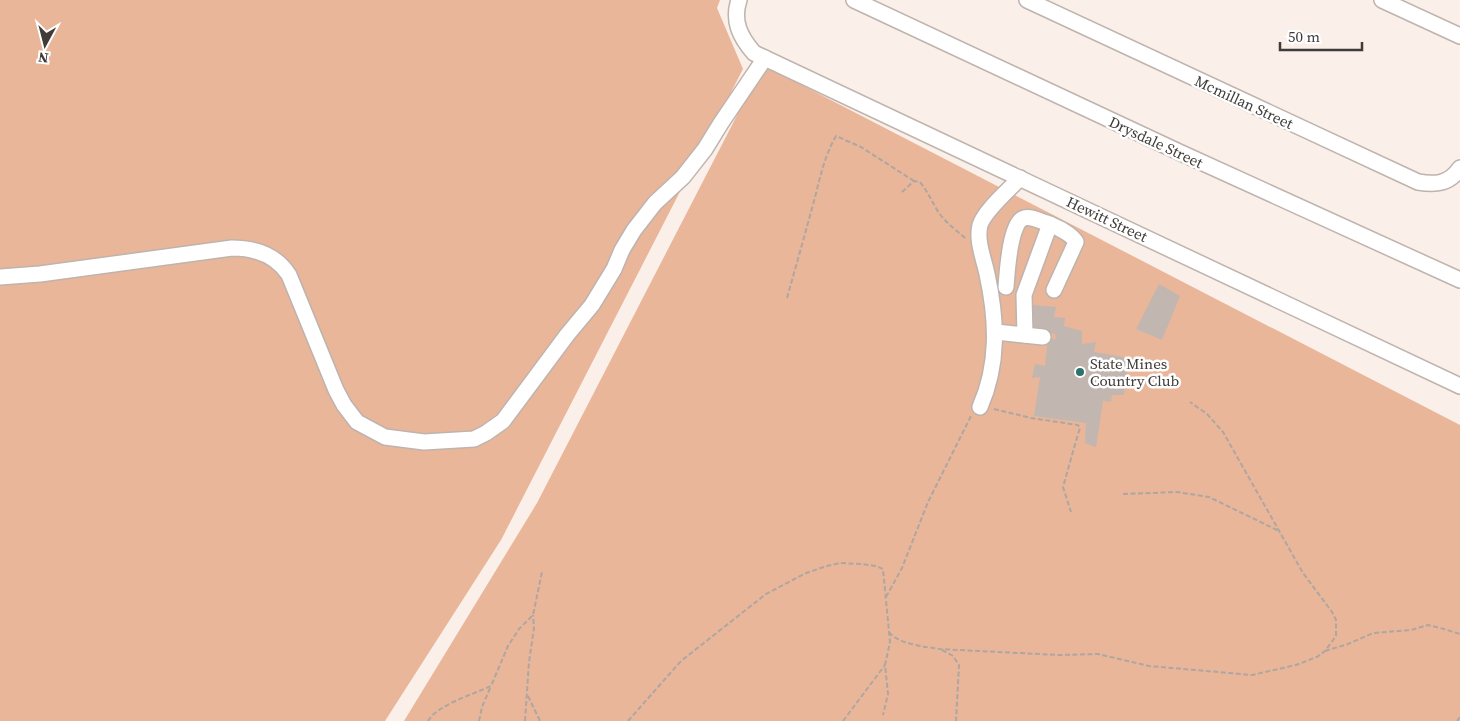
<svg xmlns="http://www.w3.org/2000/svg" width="1460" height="721" font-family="'Source Serif 4',serif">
  <rect width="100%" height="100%" fill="#faefe9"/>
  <!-- green -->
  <g fill="#eab69a">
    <polygon points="0,0 720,0 717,8 743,69 501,540 385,721 0,721"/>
    <polygon points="763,65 1460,425 1460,721 404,721 537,503"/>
  </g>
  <!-- building -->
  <g fill="#c1b6b0">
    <polygon points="1159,284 1180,296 1162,340 1136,329"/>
    <polygon points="1033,305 1056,307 1054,317 1065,318 1064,326 1082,331 1082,344 1096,342 1094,352 1129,358 1124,395 1112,395 1111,402 1103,401 1096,447 1085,443 1086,423 1034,416 1040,377 1032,378 1035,364 1045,366 1048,338 1056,339 1055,334 1030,327"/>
  </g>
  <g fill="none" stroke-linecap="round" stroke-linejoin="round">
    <!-- minor casing -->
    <g stroke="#beb3ad" stroke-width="18">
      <g id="minor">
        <path d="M739 0C732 21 740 37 754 53L1460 386"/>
        <polyline points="854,0 1179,152 1460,280"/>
        <path d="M1027 0 1418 182C1436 185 1449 184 1460 168"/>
        <polyline points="1382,0 1460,36"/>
        <path d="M0 277 40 274 232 248C256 248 276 255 289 275L336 390 344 405 357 422 385 437 424 442 474 439 486 433 503 421 567 335 592 305 614 269 622 250 634 230 655 203 683 177 705 149 721 123 765 58"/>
        <path d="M1006 287C1007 274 1010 221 1024 218 1031 216 1040 221 1047 223 1056 227 1071 233 1076 242L1054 290"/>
        <polyline points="996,332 1043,337"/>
        <polyline points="1025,335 1024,295 1050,224"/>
        <path d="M980 407C999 364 997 320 987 274 984 259 976 241 980 225 985 210 1009 190 1020 178"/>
      </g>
    </g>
    <!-- path -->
    <g stroke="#aea6a1" stroke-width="2" stroke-dasharray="5 2.5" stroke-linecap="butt">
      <path d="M902 192 914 181 920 182C928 192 932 202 939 213 946 223 956 230 965 238"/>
      <path d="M787 298C796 266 805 234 814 201 820 178 824 157 836 136L861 147 914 181"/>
      <polyline points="994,409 1031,418 1078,425 1080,428 1078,434 1063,487 1071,512"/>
      <polyline points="1123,494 1177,492 1209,497 1279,531"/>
      <polyline points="886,597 902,568 928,502 971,416"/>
      <path d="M889 632C897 644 927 647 940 649L1059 655 1098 654 1149 666 1252 675 1296 665 1317 657 1325 651 1336 636V620L1332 612 1303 573 1223 432 1207 414 1190 402"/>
      <polyline points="942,650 953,656 959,665 956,721"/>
      <polyline points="1325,651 1348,644 1373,633 1411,630 1428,625 1444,629 1460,634"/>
      <polyline points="528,696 540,721"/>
      <path d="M428 721C437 705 474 694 491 686L508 646 519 629 533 615 542 572"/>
      <polyline points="479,721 482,707 491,686"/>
      <polyline points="525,721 529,662 534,628 533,615"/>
      <polyline points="628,721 681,661 766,594 806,573 827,566 840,563 861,564 876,566 883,569 890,642 885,665 888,694 883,715"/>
      <polyline points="843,721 885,665"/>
      <polyline points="1457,721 1460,717"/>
    </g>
    <!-- minor -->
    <use href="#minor" stroke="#fff" stroke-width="15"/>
  </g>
  <!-- markers -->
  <circle fill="#2b736a" stroke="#fff" stroke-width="2" cx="1080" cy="372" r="5"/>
  <g text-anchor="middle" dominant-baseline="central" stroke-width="5" stroke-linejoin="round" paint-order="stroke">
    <!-- street labels -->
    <g font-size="15" fill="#3f3b38" stroke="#fff">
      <text transform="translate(1244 102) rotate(25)">Mcmillan Street</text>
      <text transform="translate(1156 142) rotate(25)">Drysdale Street</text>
      <text transform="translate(1107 219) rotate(25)">Hewitt Street</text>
    </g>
    <!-- poi labels -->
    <g font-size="15" fill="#3f3b38" stroke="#fff" text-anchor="start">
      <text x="1090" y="363">State Mines<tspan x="1090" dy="17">Country Club</tspan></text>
    </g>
  </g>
  <!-- north arrow -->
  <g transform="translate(45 45) rotate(187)" stroke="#ffffff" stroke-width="4" paint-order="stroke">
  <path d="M0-4L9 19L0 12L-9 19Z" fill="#3f3b38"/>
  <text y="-8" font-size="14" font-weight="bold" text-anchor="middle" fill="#3f3b38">N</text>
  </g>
  <!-- scale -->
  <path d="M1280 42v8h82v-8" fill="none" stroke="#3f3b38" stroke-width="2.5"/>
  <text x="1288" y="42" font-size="15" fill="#3f3b38" stroke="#ffffff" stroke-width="4" paint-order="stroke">50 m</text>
</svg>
